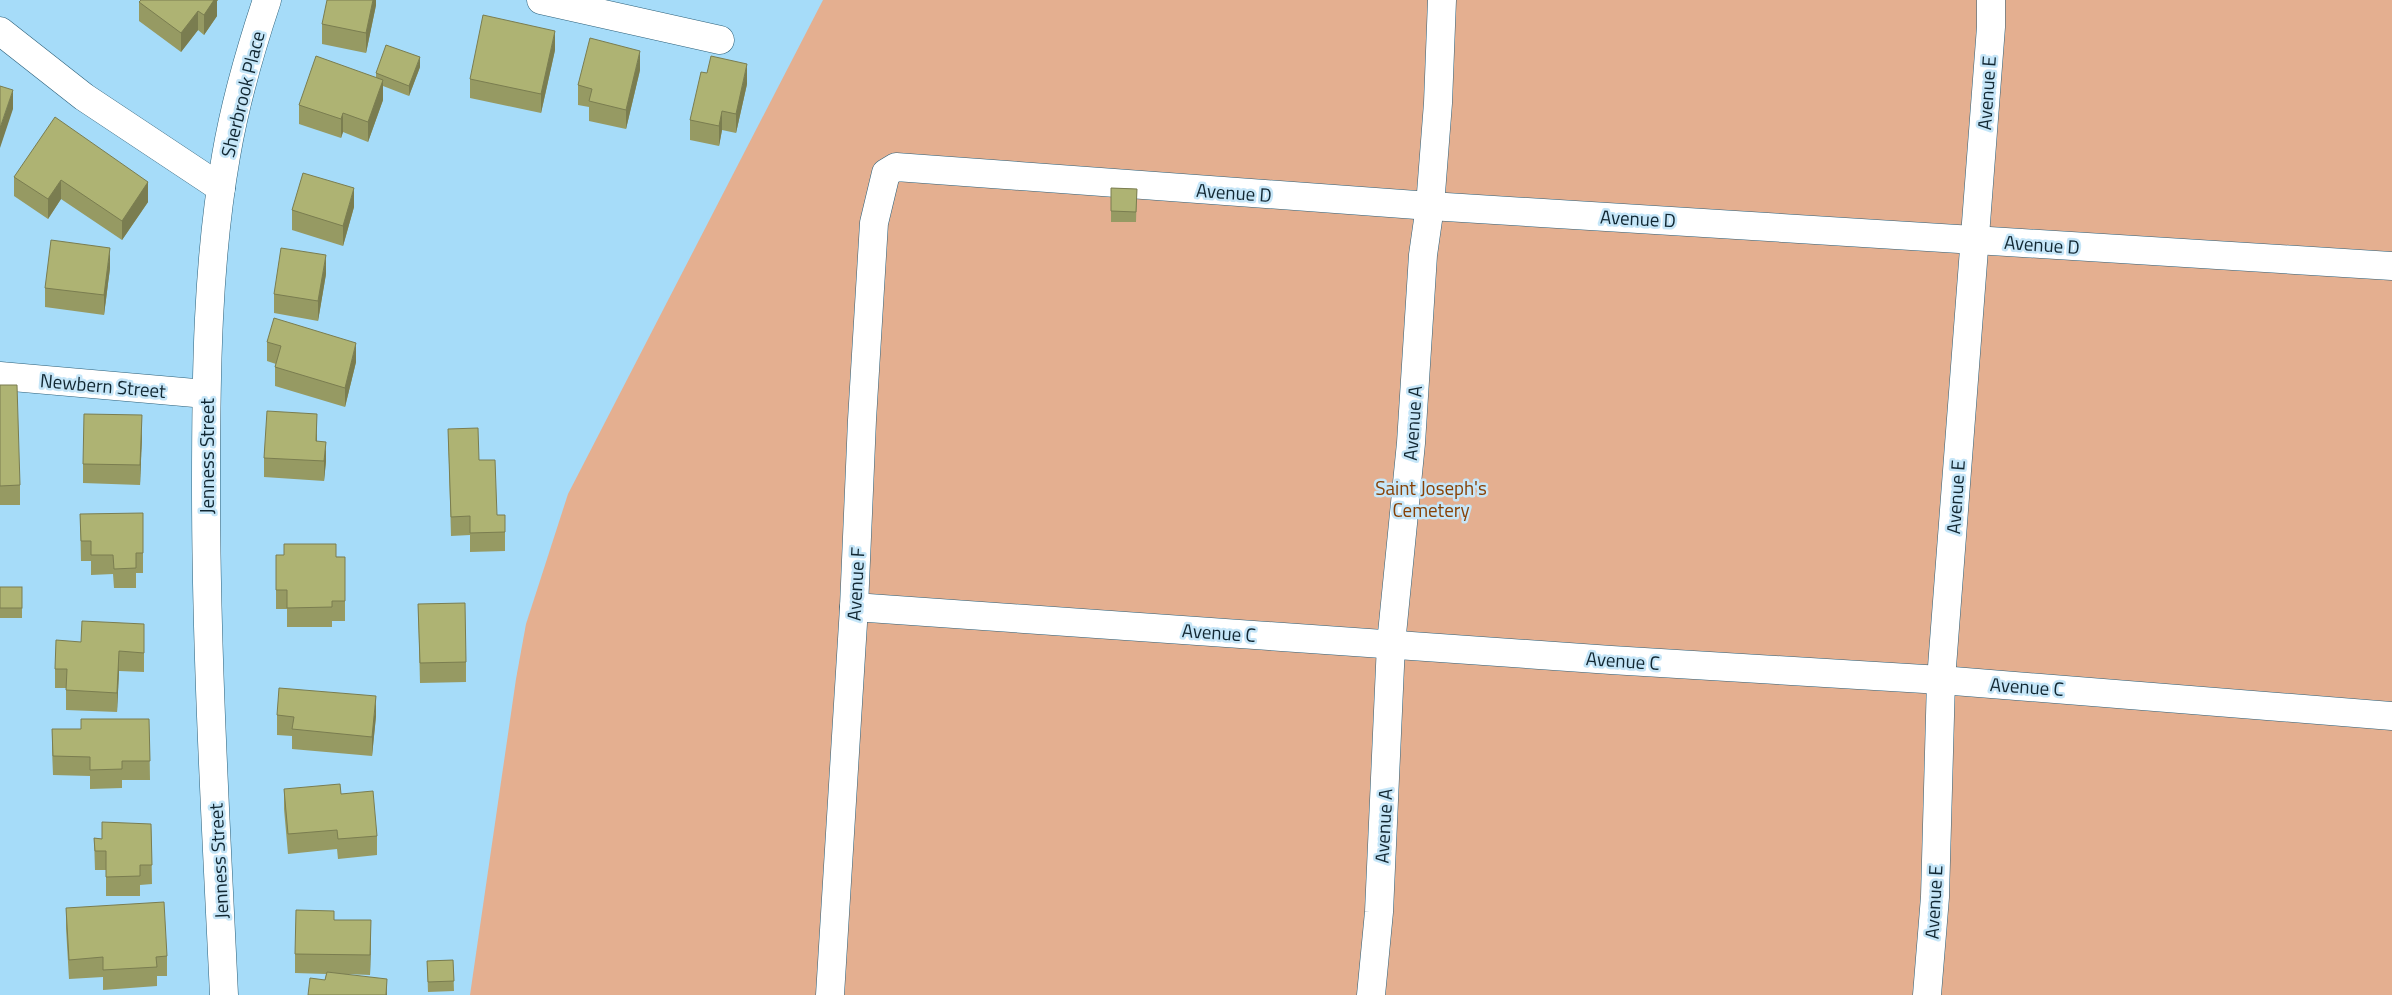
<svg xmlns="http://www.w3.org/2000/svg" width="2392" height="995" font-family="'Titillium Web',sans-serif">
  <rect width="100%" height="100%" fill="#a6dcf9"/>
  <!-- green -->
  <polygon fill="#e4af90" points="823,0 2392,0 2392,995 470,995 516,679 526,624 568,494"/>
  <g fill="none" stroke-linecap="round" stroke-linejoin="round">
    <!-- minor casing -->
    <g stroke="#2b5f79" stroke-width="29">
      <g id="minor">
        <polyline points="541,0 720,40"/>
        <polyline points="0,31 84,97 221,188"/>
        <polyline points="0,376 206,394"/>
        <polyline points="854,607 1611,660 1941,680 2392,716"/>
        <path d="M224 995C216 826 206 656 206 487 206 377 207 264 226 156 235 103 250 51 267 0"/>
        <polyline points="830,995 854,607 862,420 874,223 886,173 896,167 1430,206 2392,266"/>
        <polyline points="1371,995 1379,912 1391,644 1411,443 1423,255 1430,206 1438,103 1442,0"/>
        <polyline points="1927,995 1935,897 1941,680 1991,27 1991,0"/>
      </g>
    </g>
    <!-- minor -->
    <use href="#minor" stroke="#fff" stroke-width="28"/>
  </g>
  <!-- wall -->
  <g fill="#969a63">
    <polygon points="141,0 218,0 217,1 217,16 204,35 198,30 181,52 139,21 139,2"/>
    <polygon points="376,0 376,5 366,53 322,44 322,24"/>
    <polygon points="555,50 541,113 470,98 470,79"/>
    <polygon points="420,67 409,96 383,86 383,100 368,142 343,132 341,138 299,124 299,105 376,78 376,73"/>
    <polygon points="640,70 626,129 589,121 589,107 578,105 578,85"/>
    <polygon points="747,84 736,133 722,130 719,146 690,140 690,120"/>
    <polygon points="14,177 148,182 148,202 122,240 61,199 48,219 14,196"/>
    <polygon points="1111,188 1137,189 1136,222 1111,222"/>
    <polygon points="354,207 343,246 292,230 292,210"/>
    <polygon points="110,268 104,315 45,307 45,288"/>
    <polygon points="326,274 318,321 274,313 274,294"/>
    <polygon points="267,342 356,362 345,407 275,386 275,367 276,364 267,361"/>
    <polygon points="0,385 20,485 20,505 0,505"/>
    <polygon points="448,429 479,460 497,515 505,532 505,551 470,552 470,535 451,536"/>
    <polygon points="317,434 317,441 326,461 324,481 264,477 264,458"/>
    <polygon points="142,435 140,485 83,483 83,464"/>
    <polygon points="80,514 143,553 143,573 136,573 136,588 114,588 113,574 91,575 91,561 81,561"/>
    <polygon points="276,555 345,557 345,621 332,621 332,627 287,627 287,609 276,609"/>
    <rect x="0" y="587" width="22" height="31"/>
    <polygon points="418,604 466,662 466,682 420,683"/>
    <polygon points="81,642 144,643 144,672 119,671 117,712 66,710 66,688 55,688 55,669"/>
    <polygon points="277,715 376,716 372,756 292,749 292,736 277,735"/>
    <polygon points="149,719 150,780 122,780 122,788 90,789 90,776 53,775 52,749 52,729 81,729"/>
    <polygon points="284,789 341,794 377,836 377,855 338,859 337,849 288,854 284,809"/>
    <polygon points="151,824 152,884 140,885 140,896 106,896 106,870 95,870 94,838 102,839"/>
    <polygon points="66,908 167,956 167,976 157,976 157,986 103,990 103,977 69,979 66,928"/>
    <polygon points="334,920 371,940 370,975 346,974 387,995 325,980 326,974 295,973 295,954"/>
    <polygon points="453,960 454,991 428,992 427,961"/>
  </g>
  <!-- shaded-wall -->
  <g fill="#7a7d50">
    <polygon points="211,0 218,0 217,1 217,16 204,35 204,15"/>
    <polygon points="373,0 376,0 376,5 366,53 366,33"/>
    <polygon points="198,11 198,30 181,52 181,33"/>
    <polygon points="555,31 555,50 541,113 541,94"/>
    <polygon points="640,51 640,70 626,129 626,110"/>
    <polygon points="420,57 420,67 409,96 409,86"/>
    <polygon points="747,64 747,84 736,133 736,114"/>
    <polygon points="383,80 383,100 368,142 368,122"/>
    <polygon points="13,90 13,109 0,148 0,128"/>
    <polygon points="722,111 722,130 719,146 719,126"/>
    <polygon points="343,113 343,132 341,138 341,119"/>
    <polygon points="61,180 61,199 48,219 48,199"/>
    <polygon points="148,182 148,202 122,240 122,221"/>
    <polygon points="354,188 354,207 343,246 343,226"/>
    <polygon points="110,248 110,268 104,315 104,295"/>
    <polygon points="326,255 326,274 318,321 318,301"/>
    <polygon points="356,343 356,362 345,407 345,388"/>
    <polygon points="317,414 317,434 316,461 316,441"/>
    <polygon points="142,415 142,435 140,485 140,465"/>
    <polygon points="326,442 326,461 324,481 324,461"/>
    <polygon points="119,651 119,671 117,712 117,693"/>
    <polygon points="376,696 376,716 372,756 372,737"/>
    <polygon points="371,920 371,940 370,975 370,955"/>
    <polygon points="387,979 387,995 386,995"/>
  </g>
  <!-- building -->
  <g fill="#aeb373" stroke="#7a7d50">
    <polygon points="141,0 214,0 204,15 198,11 181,33 139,2"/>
    <polygon points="327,0 373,0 366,33 322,24"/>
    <polygon points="483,15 555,31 541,94 470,79"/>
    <polygon points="590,38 640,51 626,110 589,101 592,89 578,85"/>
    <polygon points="386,45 420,57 409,86 376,73"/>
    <polygon points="316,56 383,80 368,122 343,113 341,119 299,105"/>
    <polygon points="711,56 747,64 736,114 722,111 719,126 690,120 701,72 707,73"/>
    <polygon points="0,86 13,90 0,128"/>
    <polygon points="55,117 148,182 122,221 61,180 48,199 14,177"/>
    <polygon points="303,173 354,188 343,226 292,210"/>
    <polygon points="1111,188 1137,189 1136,212 1111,211"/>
    <polygon points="51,240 110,248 104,295 45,288"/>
    <polygon points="281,248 326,255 318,301 274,294"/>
    <polygon points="274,318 356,343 345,388 275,367 281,346 267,342"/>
    <polygon points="0,385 17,385 20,485 0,486"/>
    <polygon points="267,411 317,414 316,441 326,442 324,461 264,458"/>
    <polygon points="84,414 142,415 140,465 83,464"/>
    <polygon points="478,428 479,460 495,460 497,515 505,515 505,532 470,533 470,516 451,517 448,429"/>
    <polygon points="143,513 143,553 136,553 136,568 114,569 113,555 91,555 91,541 81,541 80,514"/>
    <polygon points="284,544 336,544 336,557 345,557 345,601 332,601 332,607 287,608 287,590 276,590 276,555 284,555"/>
    <rect x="0" y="587" width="22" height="21"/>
    <polygon points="465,603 466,662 420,663 418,604"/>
    <polygon points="82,621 144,624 144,653 119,651 117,693 66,690 67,669 55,669 56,640 81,642"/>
    <polygon points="279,688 376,696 372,737 292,729 294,717 277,715"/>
    <polygon points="81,719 149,719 150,761 122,761 122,769 90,770 90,757 53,756 52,729 81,729"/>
    <polygon points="340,784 341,794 373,791 377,836 338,839 337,830 288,834 284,789"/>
    <polygon points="102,822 151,824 152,865 140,865 140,876 106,877 106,851 95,851 94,838 102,839"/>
    <polygon points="164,902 167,956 156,957 157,967 103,970 103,957 69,960 66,908"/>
    <polygon points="296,910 334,911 334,920 371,920 370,955 295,954"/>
    <polygon points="453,960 454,981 428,982 427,961"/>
    <polygon points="327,972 387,979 386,995 308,995 310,978 325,980"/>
  </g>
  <g text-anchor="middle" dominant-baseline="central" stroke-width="5" stroke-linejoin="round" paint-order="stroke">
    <!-- street labels -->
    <g font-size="19" fill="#112732" stroke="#c6e6f8">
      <text transform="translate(1986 93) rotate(-86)">Avenue E</text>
      <text transform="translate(242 94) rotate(-76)">Sherbrook Place</text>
      <text transform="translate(1234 192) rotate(4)">Avenue D</text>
      <text transform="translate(1638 218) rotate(3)">Avenue D</text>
      <text transform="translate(2042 244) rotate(4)">Avenue D</text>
      <text transform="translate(103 385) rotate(5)">Newbern Street</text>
      <text transform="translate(1412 423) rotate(-86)">Avenue A</text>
      <text transform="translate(206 456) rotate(-90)">Jenness Street</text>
      <text transform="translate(1955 497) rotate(-86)">Avenue E</text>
      <text transform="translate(855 584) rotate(-87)">Avenue F</text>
      <text transform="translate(1219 632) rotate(4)">Avenue C</text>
      <text transform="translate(1623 660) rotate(4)">Avenue C</text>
      <text transform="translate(2027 686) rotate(4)">Avenue C</text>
      <text transform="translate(1383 826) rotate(-87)">Avenue A</text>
      <text transform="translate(218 861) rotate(-93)">Jenness Street</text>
      <text transform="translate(1933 902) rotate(-87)">Avenue E</text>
    </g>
    <!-- park labels -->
    <g font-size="19" fill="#874105" stroke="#c6e6f8">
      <text x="1431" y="487">Saint Joseph's<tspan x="1431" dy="22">Cemetery</tspan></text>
    </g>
  </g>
</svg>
